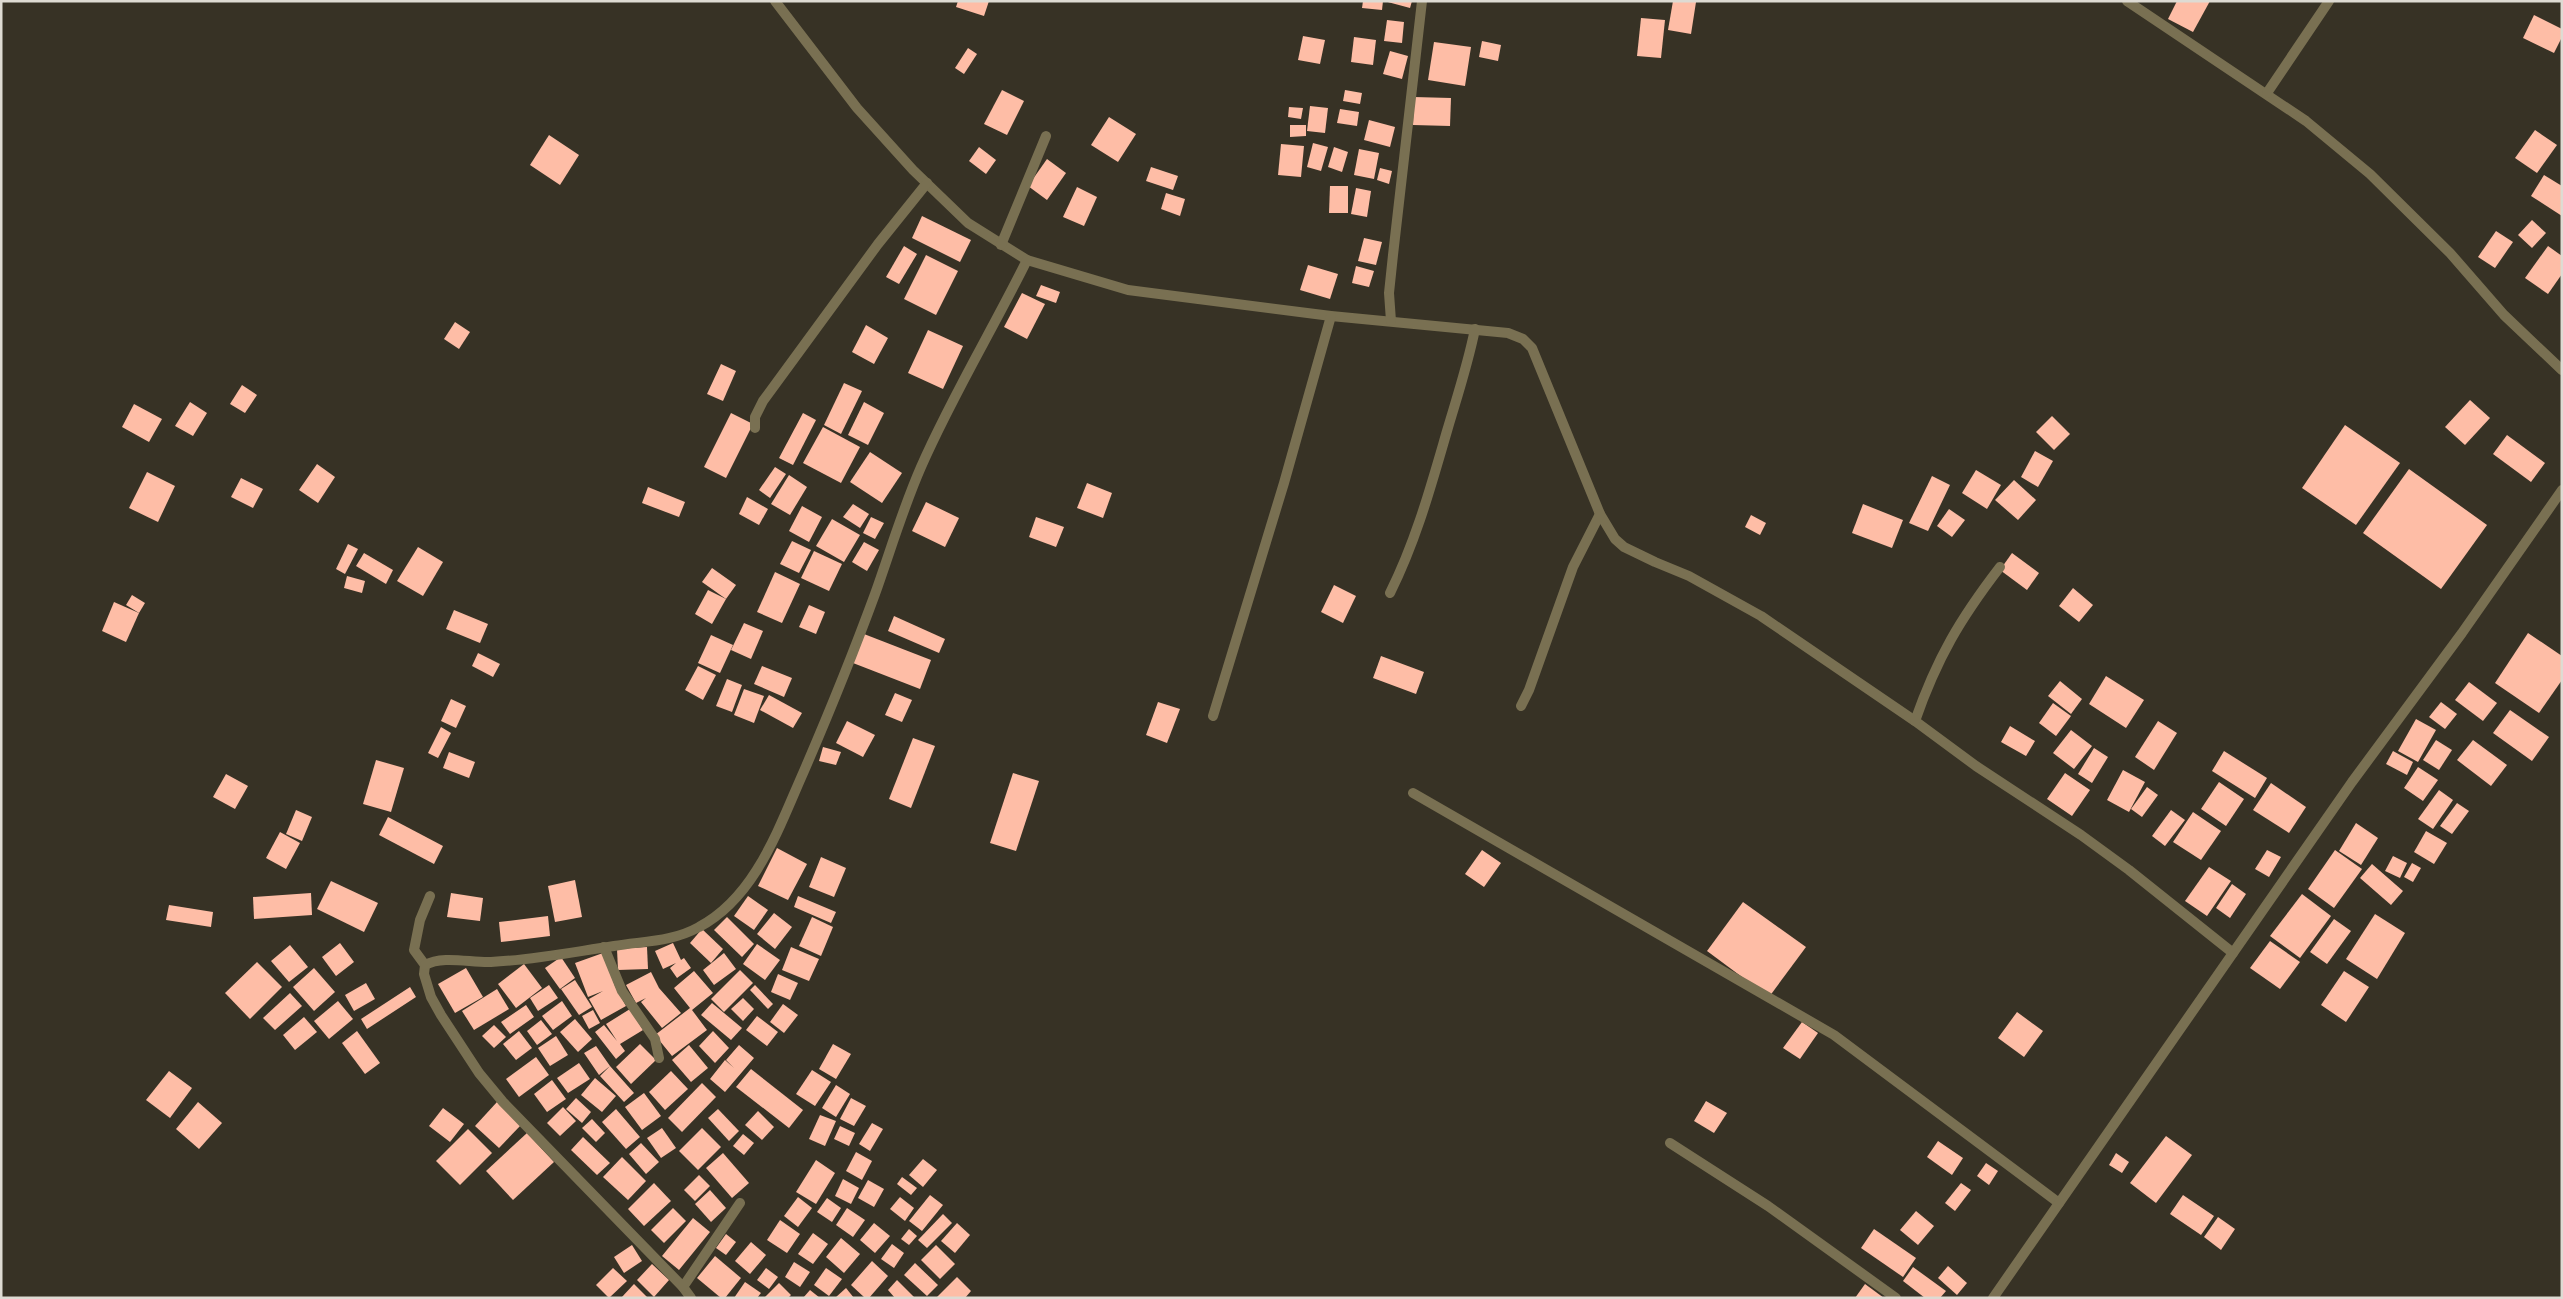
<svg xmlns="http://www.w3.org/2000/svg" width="2563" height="1299" font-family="'Asap Condensed',sans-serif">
  <rect width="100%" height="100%" fill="#373225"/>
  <!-- building -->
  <g fill="#febda6">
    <polygon points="958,1 989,1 984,16 956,7"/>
    <polygon points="1363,1 1383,1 1382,10 1362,8"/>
    <polygon points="1384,1 1412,1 1410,8"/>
    <polygon points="1673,1 1696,2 1691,34 1668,30"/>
    <polygon points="2177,1 2210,1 2193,32 2168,19"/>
    <polygon points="2534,15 2562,29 2562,37 2554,53 2523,38"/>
    <polygon points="1641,18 1665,20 1661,58 1637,56"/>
    <polygon points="1387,20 1404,22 1402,43 1384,41"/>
    <polygon points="1303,36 1325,40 1320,64 1298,60"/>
    <polygon points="1354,37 1376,40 1373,65 1351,62"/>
    <polygon points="1482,41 1501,45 1498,61 1479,57"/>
    <polygon points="1434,42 1471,47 1465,86 1428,80"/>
    <polygon points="968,48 977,54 964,74 955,68"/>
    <polygon points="1390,51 1408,56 1402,79 1383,74"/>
    <polygon points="1002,90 1024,101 1007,135 984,124"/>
    <polygon points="1345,90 1362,93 1360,104 1343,101"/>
    <polygon points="1414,97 1451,98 1450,126 1413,125"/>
    <polygon points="1310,106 1328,108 1325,133 1307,131"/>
    <polygon points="1289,107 1303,108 1301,119 1288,117"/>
    <polygon points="1340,109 1359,112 1357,126 1337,123"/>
    <polygon points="1109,117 1136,134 1118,162 1091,145"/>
    <polygon points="1369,120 1395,127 1390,147 1364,140"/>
    <polygon points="1290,125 1306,125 1306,136 1290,137"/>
    <polygon points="2535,130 2557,145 2537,173 2515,158"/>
    <polygon points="549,135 579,155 560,185 530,165"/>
    <polygon points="1313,143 1328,147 1321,171 1307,167"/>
    <polygon points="1281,144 1304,146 1301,177 1278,175"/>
    <polygon points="979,147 996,160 986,174 969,161"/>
    <polygon points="1334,147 1348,152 1342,172 1328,167"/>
    <polygon points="1359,149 1379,153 1374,179 1354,175"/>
    <polygon points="1047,159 1066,173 1047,200 1028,186"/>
    <polygon points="1151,167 1178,176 1173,190 1146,181"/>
    <polygon points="1380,168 1392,171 1389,184 1377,180"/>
    <polygon points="2544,175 2562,186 2562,216 2531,196"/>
    <polygon points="1330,186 1348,186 1348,213 1329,213"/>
    <polygon points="1077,187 1097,197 1084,226 1063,217"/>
    <polygon points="1356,188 1371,191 1367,217 1351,214"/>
    <polygon points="1166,193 1185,199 1180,216 1161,209"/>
    <polygon points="922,216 971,240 960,262 912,238"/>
    <polygon points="2532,220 2546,233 2532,248 2518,235"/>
    <polygon points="2496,231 2513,242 2495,268 2478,257"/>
    <polygon points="1364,238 1382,242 1376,265 1358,261"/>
    <polygon points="904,246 917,254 899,284 886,277"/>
    <polygon points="2548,246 2562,256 2562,274 2548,294 2525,278"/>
    <polygon points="926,255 958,271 936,315 904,299"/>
    <polygon points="1308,265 1338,274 1330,299 1300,290"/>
    <polygon points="1356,266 1374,271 1369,287 1352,283"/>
    <polygon points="1041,285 1060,292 1056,303 1036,296"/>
    <polygon points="1022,293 1045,304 1027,339 1004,327"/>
    <polygon points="455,322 470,332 459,349 444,339"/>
    <polygon points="866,325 888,338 874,364 852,352"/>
    <polygon points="928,330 963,346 943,389 908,373"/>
    <polygon points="721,364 736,371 723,401 707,394"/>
    <polygon points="844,383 862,391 841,434 824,425"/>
    <polygon points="242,385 257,395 245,413 230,404"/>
    <polygon points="2470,400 2490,418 2465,445 2445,427"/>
    <polygon points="190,402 207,413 193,436 175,426"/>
    <polygon points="864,402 884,413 868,445 848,435"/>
    <polygon points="134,404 162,419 149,442 122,427"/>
    <polygon points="731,413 753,424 726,478 704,467"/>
    <polygon points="803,413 816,420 793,465 779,458"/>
    <polygon points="2052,416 2070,434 2054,450 2036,432"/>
    <polygon points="2345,425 2400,463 2356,525 2302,488"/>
    <polygon points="823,427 860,447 841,483 803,463"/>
    <polygon points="2507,435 2545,463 2531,482 2493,454"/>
    <polygon points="2035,451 2053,461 2038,487 2021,477"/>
    <polygon points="870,452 902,473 882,503 850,482"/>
    <polygon points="317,464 335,477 318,503 299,490"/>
    <polygon points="775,467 786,474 770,498 759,490"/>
    <polygon points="2409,469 2487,525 2441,589 2363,533"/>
    <polygon points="1976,470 2001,485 1987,509 1962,493"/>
    <polygon points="147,472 175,486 158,522 129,508"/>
    <polygon points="789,475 807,487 790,515 771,504"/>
    <polygon points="1932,476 1950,485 1928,531 1909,523"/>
    <polygon points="241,478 263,489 253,508 231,497"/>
    <polygon points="2014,480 2036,500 2018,520 1995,500"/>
    <polygon points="1087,483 1112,493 1103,518 1077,508"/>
    <polygon points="648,487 685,502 679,517 642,503"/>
    <polygon points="747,497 768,509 759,525 739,514"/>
    <polygon points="926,502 959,518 945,547 912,531"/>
    <polygon points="853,504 869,514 860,528 843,517"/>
    <polygon points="1863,504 1903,520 1892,548 1852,533"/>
    <polygon points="802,506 822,517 809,542 789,531"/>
    <polygon points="1949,509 1965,520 1952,537 1937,526"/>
    <polygon points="1751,515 1766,523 1760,535 1745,527"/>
    <polygon points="871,517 884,523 875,539 863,533"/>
    <polygon points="1036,517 1064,527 1056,547 1029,537"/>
    <polygon points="832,519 860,535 844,562 816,546"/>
    <polygon points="792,541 811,550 799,573 780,564"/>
    <polygon points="864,542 879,550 867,571 852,562"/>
    <polygon points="348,544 358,549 345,574 336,569"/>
    <polygon points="418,547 443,562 423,596 397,581"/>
    <polygon points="814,551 842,564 829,591 801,578"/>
    <polygon points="364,553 393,570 386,584 356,566"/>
    <polygon points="2012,553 2039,573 2027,590 2000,570"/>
    <polygon points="712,568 736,585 726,599 702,582"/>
    <polygon points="775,572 800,584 782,623 757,612"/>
    <polygon points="347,576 365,581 362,593 344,588"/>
    <polygon points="1334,585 1356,596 1343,623 1321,612"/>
    <polygon points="2073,588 2093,605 2079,622 2059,606"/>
    <polygon points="708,590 726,599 712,624 695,614"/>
    <polygon points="132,595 145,603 139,613 126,605"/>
    <polygon points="114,602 139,613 126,642 102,631"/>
    <polygon points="809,605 825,612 816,634 799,627"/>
    <polygon points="454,610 488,624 480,643 446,629"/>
    <polygon points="894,616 945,639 939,653 888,631"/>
    <polygon points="744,623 763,631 751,659 731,650"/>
    <polygon points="2528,633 2562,656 2562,680 2539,713 2495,683"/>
    <polygon points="864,634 931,660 920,689 853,663"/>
    <polygon points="711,635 733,645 720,673 698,663"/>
    <polygon points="478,653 500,664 493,677 472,666"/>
    <polygon points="1381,656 1424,672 1416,694 1373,678"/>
    <polygon points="698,666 716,675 703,700 685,690"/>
    <polygon points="762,666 792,678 784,697 754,684"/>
    <polygon points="2106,676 2144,700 2126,728 2089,704"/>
    <polygon points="727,679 742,685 732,712 716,706"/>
    <polygon points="2060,681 2082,699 2071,714 2048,696"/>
    <polygon points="2469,682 2497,703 2483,721 2455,700"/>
    <polygon points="744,689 764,696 754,723 734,715"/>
    <polygon points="895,693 912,700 902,722 885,715"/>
    <polygon points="769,695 802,713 793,728 760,710"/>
    <polygon points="451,699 466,706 456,728 441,721"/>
    <polygon points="1158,702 1180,709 1167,743 1146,735"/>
    <polygon points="2441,702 2457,714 2445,729 2429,717"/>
    <polygon points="2053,703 2071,716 2056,736 2039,723"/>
    <polygon points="2510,710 2549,737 2532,761 2493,733"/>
    <polygon points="2416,719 2436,730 2418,762 2398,751"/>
    <polygon points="847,721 875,735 863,757 836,743"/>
    <polygon points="2158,721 2177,733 2154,770 2135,757"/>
    <polygon points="2010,726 2035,741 2026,756 2001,742"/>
    <polygon points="441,727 451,733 438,758 428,753"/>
    <polygon points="2071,730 2092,746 2074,769 2053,753"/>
    <polygon points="913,738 935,746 911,808 889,799"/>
    <polygon points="2436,740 2452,750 2439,770 2423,760"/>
    <polygon points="2473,740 2507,765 2491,786 2457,760"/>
    <polygon points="823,747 841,752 836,765 819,761"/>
    <polygon points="2094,748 2108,757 2092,783 2078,774"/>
    <polygon points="2224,751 2267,778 2255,798 2212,771"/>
    <polygon points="2393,751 2413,762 2407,775 2386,764"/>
    <polygon points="449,752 475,762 469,778 443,768"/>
    <polygon points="376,760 404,768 391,812 363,804"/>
    <polygon points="2418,767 2438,780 2423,801 2404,788"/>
    <polygon points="2123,770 2145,782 2129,812 2107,800"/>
    <polygon points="1013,773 1039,781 1016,851 990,843"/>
    <polygon points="2065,773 2090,790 2072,816 2047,799"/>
    <polygon points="226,774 248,786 235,809 213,797"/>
    <polygon points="2219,782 2244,799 2226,826 2201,809"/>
    <polygon points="2271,783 2306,807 2289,833 2253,810"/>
    <polygon points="2147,787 2158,795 2142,817 2131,809"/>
    <polygon points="2439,790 2453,800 2433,829 2418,819"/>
    <polygon points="2457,803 2469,811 2452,834 2440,826"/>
    <polygon points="296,810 312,817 302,841 286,834"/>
    <polygon points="2171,810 2185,820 2165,846 2152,836"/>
    <polygon points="2193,812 2221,831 2201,860 2173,842"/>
    <polygon points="388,817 443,846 434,864 379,835"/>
    <polygon points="2356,823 2378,838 2361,865 2339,851"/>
    <polygon points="2426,831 2447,843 2434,864 2414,852"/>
    <polygon points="280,832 300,843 286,869 266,858"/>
    <polygon points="777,848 807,864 788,900 758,886"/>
    <polygon points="1482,850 1501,863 1484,887 1465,874"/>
    <polygon points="2267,850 2281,857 2269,877 2255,869"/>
    <polygon points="2335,850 2362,869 2334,908 2308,889"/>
    <polygon points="2393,856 2407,863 2400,878 2385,871"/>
    <polygon points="821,857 846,868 834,897 809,887"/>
    <polygon points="2412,863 2421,868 2413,882 2404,877"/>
    <polygon points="2372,864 2403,891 2391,905 2360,878"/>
    <polygon points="2209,867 2231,881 2207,916 2185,901"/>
    <polygon points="575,880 582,917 555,922 548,886"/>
    <polygon points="331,881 378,903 364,932 317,909"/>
    <polygon points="2232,884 2246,894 2230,918 2216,908"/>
    <polygon points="311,893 312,915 254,919 253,897"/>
    <polygon points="451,893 483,898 480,921 447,917"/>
    <polygon points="2302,894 2331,916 2300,958 2270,936"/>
    <polygon points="748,896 768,910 754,930 734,916"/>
    <polygon points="798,896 836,912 831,923 794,907"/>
    <polygon points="1743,902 1806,947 1769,997 1707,951"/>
    <polygon points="169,905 213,912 211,927 166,920"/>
    <polygon points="774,913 792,927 775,949 757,934"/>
    <polygon points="2375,914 2405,933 2377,979 2346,959"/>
    <polygon points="548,916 550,936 501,942 499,922"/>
    <polygon points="727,917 754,944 742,957 714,930"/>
    <polygon points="812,917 833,927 821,956 799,946"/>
    <polygon points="2334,919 2351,931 2327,964 2310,952"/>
    <polygon points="702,929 723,949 711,963 690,943"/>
    <polygon points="2270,941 2300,962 2280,989 2250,968"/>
    <polygon points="340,943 354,962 336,976 322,957"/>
    <polygon points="673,943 681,960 684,958 691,968 677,978 670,968 676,963 663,969 655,951"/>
    <polygon points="757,944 780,960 765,980 743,964"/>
    <polygon points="290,945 308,967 289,982 271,961"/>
    <polygon points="647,947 648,969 618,970 617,949"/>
    <polygon points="791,947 819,959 809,981 782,970"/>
    <polygon points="603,953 615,986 626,1006 601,1020 589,999 603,991 588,997 575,963"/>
    <polygon points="724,953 736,969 714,985 703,970"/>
    <polygon points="561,957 575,978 560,989 545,968"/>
    <polygon points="257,962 282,987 250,1019 225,993"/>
    <polygon points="524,964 542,988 516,1008 498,984"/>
    <polygon points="314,968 335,992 314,1011 293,987"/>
    <polygon points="466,968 483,997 455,1013 438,984"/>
    <polygon points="740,970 753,983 724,1012 711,999"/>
    <polygon points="694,971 713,993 692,1010 707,1030 672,1056 655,1035 690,1008 674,988"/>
    <polygon points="2344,971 2369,987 2346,1022 2321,1005"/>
    <polygon points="651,972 659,988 681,1013 662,1028 641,1002 646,998 636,1003 626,985"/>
    <polygon points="778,974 798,983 790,1000 771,992"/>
    <polygon points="575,980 592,1007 579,1015 561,989"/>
    <polygon points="366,983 375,999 354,1011 345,995"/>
    <polygon points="549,985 558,998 538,1011 530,998"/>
    <polygon points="755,985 773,1004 768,1009 750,990"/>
    <polygon points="410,987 416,997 367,1029 361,1019"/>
    <polygon points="497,989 509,1009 474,1030 462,1011"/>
    <polygon points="290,993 302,1006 275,1030 263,1018"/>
    <polygon points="743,998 754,1009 743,1021 731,1009"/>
    <polygon points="338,1001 353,1019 329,1039 314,1021"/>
    <polygon points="562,1001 572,1016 553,1030 542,1016"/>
    <polygon points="712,1003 742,1028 731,1040 701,1015"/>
    <polygon points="783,1004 798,1015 784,1033 770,1022"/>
    <polygon points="526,1005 534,1017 510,1034 501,1022"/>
    <polygon points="630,1009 643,1030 620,1044 625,1051 616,1059 595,1032 604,1025 617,1041 606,1024"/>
    <polygon points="593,1010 600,1023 589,1029 582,1016"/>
    <polygon points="2017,1012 2043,1031 2024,1057 1998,1038"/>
    <polygon points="757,1016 778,1032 767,1046 746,1030"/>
    <polygon points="304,1017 317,1032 295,1050 283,1035"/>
    <polygon points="575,1019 592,1039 578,1052 560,1032"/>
    <polygon points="541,1020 552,1034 537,1045 527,1031"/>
    <polygon points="1802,1022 1818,1033 1800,1059 1783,1048"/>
    <polygon points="494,1025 506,1037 494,1048 482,1036"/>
    <polygon points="357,1031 380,1063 365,1074 342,1043"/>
    <polygon points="519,1031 532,1048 516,1060 503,1044"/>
    <polygon points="713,1031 729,1048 715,1063 699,1046"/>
    <polygon points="556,1036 568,1055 550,1066 538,1048"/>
    <polygon points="640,1044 656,1060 631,1084 616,1067"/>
    <polygon points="833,1044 851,1054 836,1079 819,1069"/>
    <polygon points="689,1045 708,1068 691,1082 672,1060"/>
    <polygon points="739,1045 754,1058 725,1092 710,1079 725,1060 734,1068 726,1060"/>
    <polygon points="596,1046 610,1066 634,1093 624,1102 600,1076 610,1066 599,1075 584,1053"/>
    <polygon points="536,1057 549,1075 519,1097 506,1079"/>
    <polygon points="579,1063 590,1079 568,1093 557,1078"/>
    <polygon points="751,1069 803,1110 789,1128 736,1087"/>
    <polygon points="812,1070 831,1082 815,1106 796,1094"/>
    <polygon points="169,1071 192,1088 170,1118 146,1100"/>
    <polygon points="671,1071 688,1089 665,1110 649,1092"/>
    <polygon points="595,1078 616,1096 602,1112 581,1095"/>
    <polygon points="552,1080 566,1099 547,1112 534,1094"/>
    <polygon points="702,1083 716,1097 682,1132 668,1118"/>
    <polygon points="836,1085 850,1094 836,1117 822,1108"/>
    <polygon points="644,1093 661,1116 642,1130 625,1107"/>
    <polygon points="576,1098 591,1112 582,1123 566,1109"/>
    <polygon points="851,1098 866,1106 854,1126 840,1119"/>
    <polygon points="1706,1101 1727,1113 1714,1133 1694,1121"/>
    <polygon points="198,1102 222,1123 199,1149 176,1129"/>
    <polygon points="497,1102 521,1125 499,1148 475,1126"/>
    <polygon points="563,1107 576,1121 560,1136 547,1123"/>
    <polygon points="443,1108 464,1124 450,1142 429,1126"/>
    <polygon points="616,1109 640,1137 626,1149 602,1122"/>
    <polygon points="718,1109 739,1131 729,1141 708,1118"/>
    <polygon points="758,1111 774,1127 762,1140 745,1125"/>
    <polygon points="820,1115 836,1121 825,1146 809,1139"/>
    <polygon points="592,1119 605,1133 596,1142 582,1128"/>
    <polygon points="872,1123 883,1129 870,1151 859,1144"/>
    <polygon points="840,1126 855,1133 849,1146 834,1139"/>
    <polygon points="662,1128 676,1148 661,1158 647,1138"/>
    <polygon points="702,1128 721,1147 698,1170 679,1151"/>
    <polygon points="468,1129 492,1153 460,1185 436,1161"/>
    <polygon points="527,1133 554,1162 513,1200 486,1171"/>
    <polygon points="743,1134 754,1143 744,1155 733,1146"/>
    <polygon points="2166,1136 2192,1155 2156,1203 2130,1183"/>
    <polygon points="583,1137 610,1163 597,1175 571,1150"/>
    <polygon points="1938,1141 1963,1158 1952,1175 1927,1157"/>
    <polygon points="641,1143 659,1162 646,1174 629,1154"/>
    <polygon points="856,1152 872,1161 862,1180 846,1171"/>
    <polygon points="723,1153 749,1183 732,1198 706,1168"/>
    <polygon points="2116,1153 2129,1162 2122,1173 2109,1165"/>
    <polygon points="622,1157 646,1181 628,1200 603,1177"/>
    <polygon points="923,1159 937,1170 923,1187 909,1175"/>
    <polygon points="816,1160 835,1173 816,1204 796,1192"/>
    <polygon points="1986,1163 1998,1171 1989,1185 1977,1176"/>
    <polygon points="699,1175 710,1186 695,1201 684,1190"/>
    <polygon points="902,1177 917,1188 911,1195 897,1184"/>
    <polygon points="843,1179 859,1188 851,1204 835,1196"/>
    <polygon points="868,1180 884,1189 874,1207 858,1198"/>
    <polygon points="654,1183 671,1201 644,1226 628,1209"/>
    <polygon points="1961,1183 1971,1190 1955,1211 1945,1203"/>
    <polygon points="710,1190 726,1208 711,1222 695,1204"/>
    <polygon points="930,1195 943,1205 922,1231 909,1221"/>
    <polygon points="2183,1195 2214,1216 2201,1235 2170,1214"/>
    <polygon points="798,1197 812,1208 798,1227 784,1216"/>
    <polygon points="900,1197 914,1208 905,1221 890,1209"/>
    <polygon points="827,1198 841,1208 832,1222 817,1212"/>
    <polygon points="673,1208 686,1221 664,1243 651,1230"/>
    <polygon points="847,1208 865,1220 853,1237 836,1225"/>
    <polygon points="1916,1211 1934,1226 1918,1245 1900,1230"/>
    <polygon points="943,1214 952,1223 927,1248 918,1240"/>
    <polygon points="2218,1217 2235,1229 2221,1250 2204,1237"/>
    <polygon points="693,1218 710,1232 679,1270 662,1256"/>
    <polygon points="780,1220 800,1234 787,1253 767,1240"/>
    <polygon points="874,1223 890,1236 875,1253 860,1240"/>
    <polygon points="957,1223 970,1235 955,1253 941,1241"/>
    <polygon points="909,1229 917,1236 909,1245 901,1239"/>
    <polygon points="1874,1229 1916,1258 1903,1277 1861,1248"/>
    <polygon points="813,1233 828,1244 813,1264 798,1254"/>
    <polygon points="726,1234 736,1242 726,1255 716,1248"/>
    <polygon points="841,1238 860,1254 844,1273 826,1257"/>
    <polygon points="751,1242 766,1255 750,1274 735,1261"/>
    <polygon points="892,1244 904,1253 894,1268 881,1259"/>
    <polygon points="632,1245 642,1261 624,1273 614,1257"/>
    <polygon points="936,1245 955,1264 940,1279 921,1260"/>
    <polygon points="715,1256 741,1278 725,1298 721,1298 697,1278"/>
    <polygon points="872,1261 888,1276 869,1298 865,1298 851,1285"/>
    <polygon points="794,1262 810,1272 800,1287 785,1277"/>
    <polygon points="915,1263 938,1285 927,1296 904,1275"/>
    <polygon points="652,1264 669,1280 654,1297 637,1280"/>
    <polygon points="1948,1266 1967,1283 1957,1295 1938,1278"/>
    <polygon points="1913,1267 1946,1291 1940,1298 1925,1298 1903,1281"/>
    <polygon points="613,1268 627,1281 609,1298 596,1285"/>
    <polygon points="766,1268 778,1277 769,1289 757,1280"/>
    <polygon points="826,1268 842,1279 829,1296 814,1285"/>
    <polygon points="957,1277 971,1291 965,1298 936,1298"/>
    <polygon points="897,1280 915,1298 895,1298 888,1290"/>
    <polygon points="745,1282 761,1293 757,1298 734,1298"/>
    <polygon points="779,1283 791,1295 788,1298 764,1298"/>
    <polygon points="634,1284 648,1298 621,1298"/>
    <polygon points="1865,1284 1884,1298 1855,1298"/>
    <polygon points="846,1288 854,1298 835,1298"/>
    <polygon points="810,1290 820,1298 803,1298"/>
  </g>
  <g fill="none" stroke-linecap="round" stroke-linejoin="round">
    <!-- minor -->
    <g stroke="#797052" stroke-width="10">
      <polyline points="775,1 857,108 913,170 968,223 1027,260 1128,290 1331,316 1508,333 1523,339 1532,348 1600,514 1615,539 1624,547 1655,562 1689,576 1761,616 1915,721 1976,766 2081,835 2129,870 2233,953"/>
      <polyline points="2127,1 2306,121 2370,174 2450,253 2504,315 2562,370"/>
      <polyline points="2267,93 2329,1"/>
      <polyline points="1001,245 1046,136"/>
      <polyline points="1391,321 1389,293 1393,255 1422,1"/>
      <polyline points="755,428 755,417 763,401 878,244 927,183"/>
      <path d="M1390 593C1416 541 1431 486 1447 431 1457 397 1468 364 1475 329"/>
      <polyline points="1521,706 1529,690 1573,567 1600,514"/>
      <polyline points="1213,716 1284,483 1331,316"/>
      <path d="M1915 721C1937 658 1960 619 2000 567"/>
      <polyline points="1413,793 1834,1035 2059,1203"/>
      <polyline points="430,896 420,920 414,950 425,965 424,974 431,997 441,1015 479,1073 503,1102 683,1287 691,1298"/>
      <polyline points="604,947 622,991 655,1039 659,1058"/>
      <path d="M425 965C443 955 471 963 491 962 533 960 573 952 614 946 644 941 672 942 699 927 756 897 779 827 804 771 829 713 853 654 875 594 890 552 903 508 921 467 952 396 993 329 1027 260"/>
      <polyline points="1670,1143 1768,1206 1896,1298"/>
      <polyline points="683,1287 740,1203"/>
    </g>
    <!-- tertiary -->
    <polyline stroke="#797052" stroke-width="10" points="1993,1298 2352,782 2462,633 2562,490"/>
  </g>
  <!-- border -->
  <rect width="2563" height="1299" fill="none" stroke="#dedbd3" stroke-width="5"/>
</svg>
